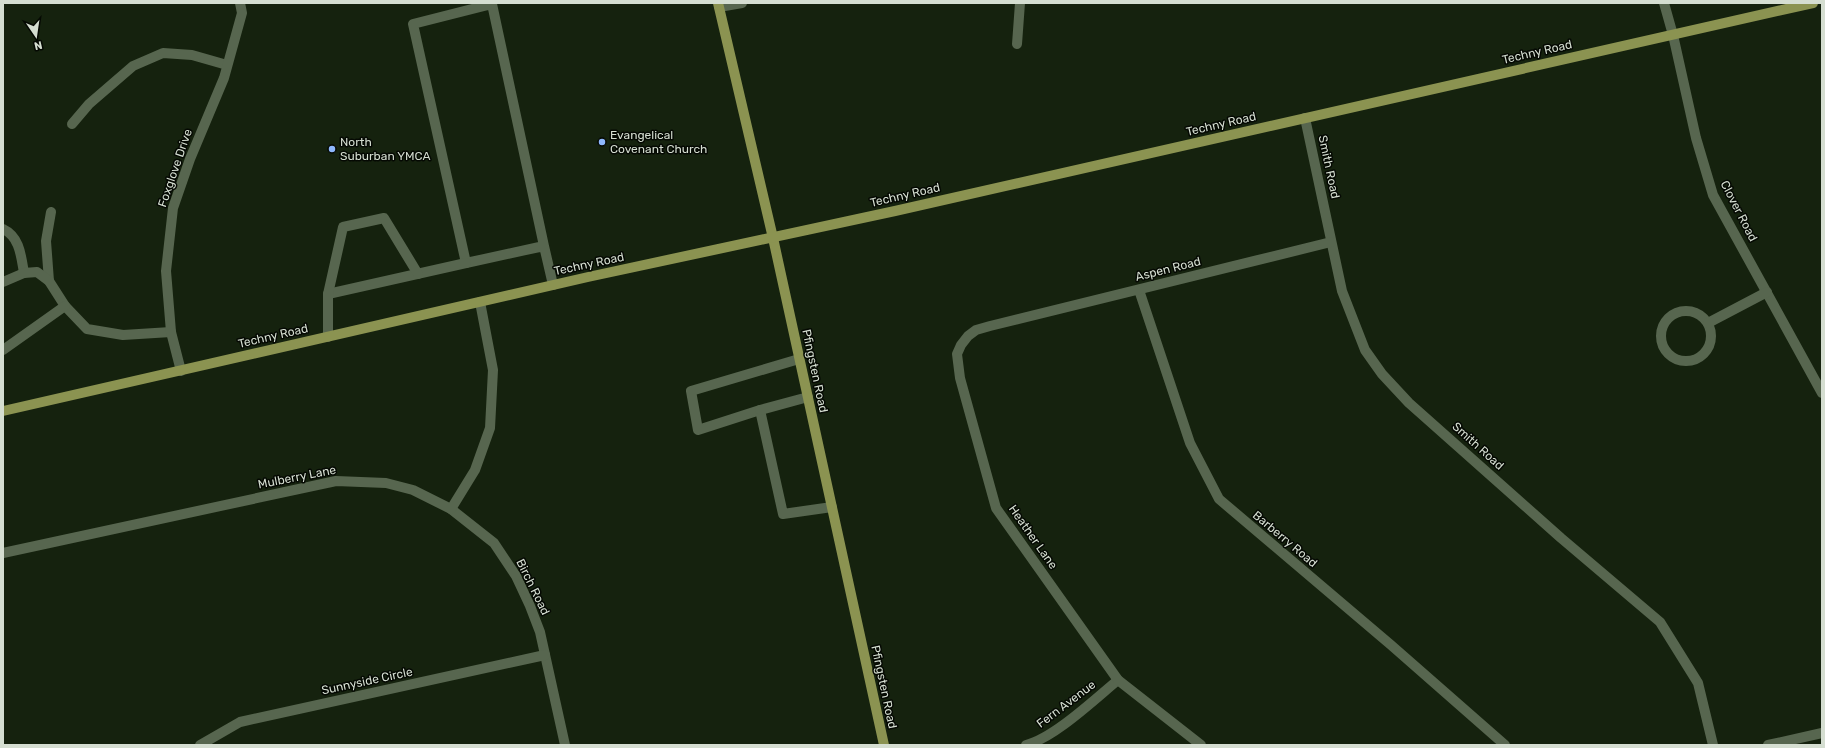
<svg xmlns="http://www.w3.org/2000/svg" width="1825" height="748" font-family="Rubik,sans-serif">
  <rect width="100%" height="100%" fill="#15220e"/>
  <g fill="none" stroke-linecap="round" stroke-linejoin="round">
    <!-- minor -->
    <g stroke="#57664f" stroke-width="10">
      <polyline points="1664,3 1673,35 1696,138 1713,195 1822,393"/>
      <polyline points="719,7 742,3"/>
      <polyline points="1017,44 1020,3"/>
      <polyline points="1305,118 1342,291 1365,350 1382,374 1409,403 1561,538 1660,622 1698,683 1713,745"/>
      <polyline points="72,124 89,104 133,66 163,53 192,55 227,65"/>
      <path d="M3 229C20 237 21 256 24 273"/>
      <polyline points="544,246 466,263 413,24 492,4 544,246 553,285"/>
      <polyline points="49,281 46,241 51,212"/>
      <polyline points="3,282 24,273 37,272 49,281 65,306 87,329 123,335 171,332"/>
      <polyline points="1139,290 1190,443 1219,499 1391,645 1505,745"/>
      <polyline points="328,294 466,263"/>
      <circle cx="1686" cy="336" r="25"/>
      <polyline points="1708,323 1767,292"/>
      <polyline points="328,337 328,294 343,227 384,218 418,274"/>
      <polyline points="3,350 65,306"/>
      <polyline points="799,359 691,391 698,430 760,410 783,514 832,507"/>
      <polyline points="181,371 171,332 166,271 173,208 190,159 224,78 242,13 240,3"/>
      <polyline points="760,410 808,397"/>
      <polyline points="451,509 494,543 516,576 530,606 540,632 565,745"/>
      <polyline points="3,553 336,481 386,483 413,490 451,509 475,470 490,428 493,370 480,302"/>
      <polyline points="200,745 240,722 545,655"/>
      <path d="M1026 745C1054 738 1095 699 1118 680"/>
      <polyline points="1201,745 1118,680 996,508 960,378 957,354 961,345 968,336 976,330 990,326 1331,242"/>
      <polyline points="1768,745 1822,733"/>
    </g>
    <!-- major -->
    <g stroke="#8b9351" stroke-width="10">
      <polyline points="718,3 773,238 884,745"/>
      <polyline points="3,411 588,277 895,211 1813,3"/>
    </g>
  </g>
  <!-- markers -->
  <g fill="#8eb8fd" stroke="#050903" stroke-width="1.5">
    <circle cx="602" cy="142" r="4"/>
    <circle cx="332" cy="149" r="4"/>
  </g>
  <g text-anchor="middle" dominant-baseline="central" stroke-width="3" stroke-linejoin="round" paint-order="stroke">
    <!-- street labels -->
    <g font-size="12" fill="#d5ded1" stroke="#050903">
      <text transform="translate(1537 52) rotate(-13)">Techny Road</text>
      <text transform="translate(1221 124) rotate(-13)">Techny Road</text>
      <text transform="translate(1329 167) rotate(78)">Smith Road</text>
      <text transform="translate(175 168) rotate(-71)">Foxglove Drive</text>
      <text transform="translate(905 195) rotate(-13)">Techny Road</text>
      <text transform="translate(1739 211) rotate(63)">Clover Road</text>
      <text transform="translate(589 264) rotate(-12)">Techny Road</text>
      <text transform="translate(1168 269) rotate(-14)">Aspen Road</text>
      <text transform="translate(273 336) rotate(-13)">Techny Road</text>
      <text transform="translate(815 371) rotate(78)">Pfingsten Road</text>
      <text transform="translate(1478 446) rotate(42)">Smith Road</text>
      <text transform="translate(297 477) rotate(-11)">Mulberry Lane</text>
      <text transform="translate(1033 537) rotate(55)">Heather Lane</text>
      <text transform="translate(1285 539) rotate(40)">Barberry Road</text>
      <text transform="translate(533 587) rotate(64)">Birch Road</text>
      <text transform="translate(367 681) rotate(-12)">Sunnyside Circle</text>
      <text transform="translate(884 687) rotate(78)">Pfingsten Road</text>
      <text transform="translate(1066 704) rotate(-37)">Fern Avenue</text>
    </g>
    <!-- poi labels -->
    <g font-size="12" fill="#d5ded1" stroke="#050903" text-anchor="start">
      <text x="610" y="135">Evangelical<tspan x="610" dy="14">Covenant Church</tspan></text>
      <text x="340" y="142">North<tspan x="340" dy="14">Suburban YMCA</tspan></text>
    </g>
  </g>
  <!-- border -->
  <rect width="1825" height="748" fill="none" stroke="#d5ded1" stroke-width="8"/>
  <!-- north arrow -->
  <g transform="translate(36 36) rotate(167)" stroke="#050903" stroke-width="3" paint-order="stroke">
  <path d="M0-3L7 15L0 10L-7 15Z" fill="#d5ded1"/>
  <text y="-6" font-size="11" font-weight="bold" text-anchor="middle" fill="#d5ded1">N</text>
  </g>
</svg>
